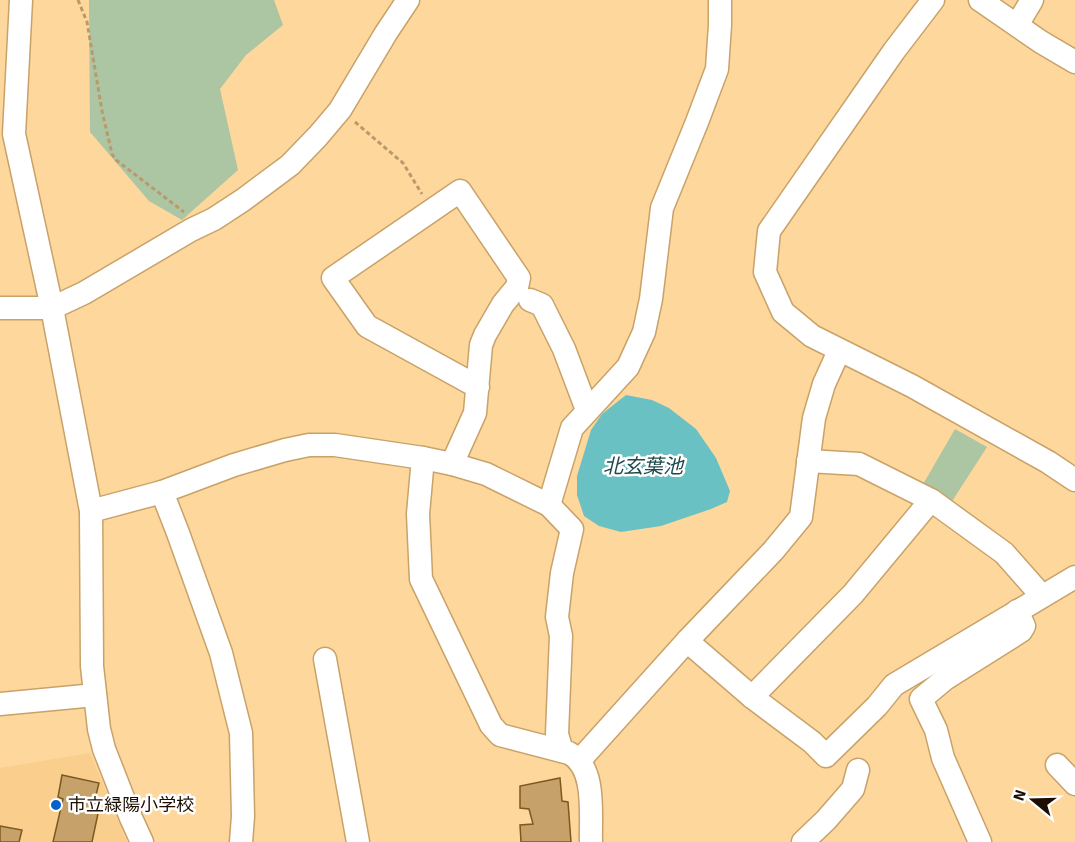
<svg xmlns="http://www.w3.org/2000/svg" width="1075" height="842" font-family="'Source Sans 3','Noto Sans JP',sans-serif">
  <rect width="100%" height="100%" fill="#fed79c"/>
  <!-- built -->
  <polygon fill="#facf8d" points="90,753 127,842 0,842 0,768"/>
  <!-- green -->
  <g fill="#acc5a2">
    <polygon points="89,0 274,0 283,25 246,55 220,89 238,170 182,220 149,201 90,132"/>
    <polygon points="955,429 987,447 947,509 918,493"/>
  </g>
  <!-- water -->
  <polygon fill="#69c1c3" points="626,395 652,400 669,408 696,429 716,458 730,491 727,502 711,509 661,526 621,532 599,526 584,516 577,495 577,476 591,430 602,414"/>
  <!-- building -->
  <g fill="#c6a169" stroke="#7c591e" stroke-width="1.5">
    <polygon points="62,775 99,783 94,803 100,804 92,842 53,842 63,799 58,797"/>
    <polygon points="560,778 562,801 568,802 571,842 521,842 520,825 533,824 529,809 520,808 520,786"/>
    <polygon points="0,826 22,830 19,842 0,842"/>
  </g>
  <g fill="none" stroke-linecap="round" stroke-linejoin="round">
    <!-- minor casing -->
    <g stroke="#c8a269" stroke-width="25">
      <g id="minor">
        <polyline points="21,0 14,134 52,308 91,511 92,666 99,729 104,749 131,818 142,842"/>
        <polyline points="933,0 894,51 769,231 765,272 783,312 812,336 912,386 1048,462 1075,480"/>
        <polyline points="980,0 1041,42 1075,62"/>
        <polyline points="1017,25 1032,0"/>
        <polyline points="530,300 542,305 564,349 587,410"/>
        <polyline points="0,308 52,308 84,293 191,230 214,219 243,200 290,165 318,136 340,110 386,33 408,0"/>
        <path d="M423 458 418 514 421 579 491 725 500 735 569 753C597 767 590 816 591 842"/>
        <polyline points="808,461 859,464 931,500 1004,553 1042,596"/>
        <polyline points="452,464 475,413 481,345 485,335 503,304 517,287 519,278 460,191 333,278 367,326 478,387"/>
        <polyline points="162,492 178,533 221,653 241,733 243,816 241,842"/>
        <polyline points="549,505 572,529 562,573 557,617 561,636 557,734 562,751"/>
        <polyline points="91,511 162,492 234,465 285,450 309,445 335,445 423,458 452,464 486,474 549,505 572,428 628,367 644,332 651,299 662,208 697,122 717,69 720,25 720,0"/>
        <polyline points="687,641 752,697 812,742 826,756 877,706 894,685 1075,577"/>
        <polyline points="325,659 358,842"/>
        <polyline points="752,697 853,594 931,500"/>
        <polyline points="0,704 95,695"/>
        <polyline points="579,761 687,641 773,551 801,517 814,418 824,384 839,351"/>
        <polyline points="1057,765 1075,784"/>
        <polyline points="803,842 826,820 853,789 858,770"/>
        <polyline points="980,842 943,758 936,730 921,699 945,679 1021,631 1024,626 1017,611"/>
      </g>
    </g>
    <!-- path -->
    <g stroke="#b99a6d" stroke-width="3" stroke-dasharray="4.5 3" stroke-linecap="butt">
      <polyline points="78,0 87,22 102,111 112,154 116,160 184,212"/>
      <polyline points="355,122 403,163 422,194"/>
    </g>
    <!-- minor -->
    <use href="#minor" stroke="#fff" stroke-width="22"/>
  </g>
  <!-- markers -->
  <circle fill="#0561ca" stroke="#fff" stroke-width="2" cx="56" cy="805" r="6"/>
  <g text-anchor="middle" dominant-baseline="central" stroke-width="5" stroke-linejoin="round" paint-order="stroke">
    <!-- poi labels -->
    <g font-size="18" fill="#1c0e00" stroke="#fff" text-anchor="start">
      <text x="68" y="805">市立緑陽小学校</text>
    </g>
    <!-- water labels -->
    <g font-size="20" font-style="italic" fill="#1e4849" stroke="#fff">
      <text x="643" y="467">北玄葉池</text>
    </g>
  </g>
  <!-- north arrow -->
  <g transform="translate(1033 800) rotate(289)" stroke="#ffffff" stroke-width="4.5" paint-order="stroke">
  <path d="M0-4.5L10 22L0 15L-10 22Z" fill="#1c0e00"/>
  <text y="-9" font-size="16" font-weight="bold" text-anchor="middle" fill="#1c0e00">N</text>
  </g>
</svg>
